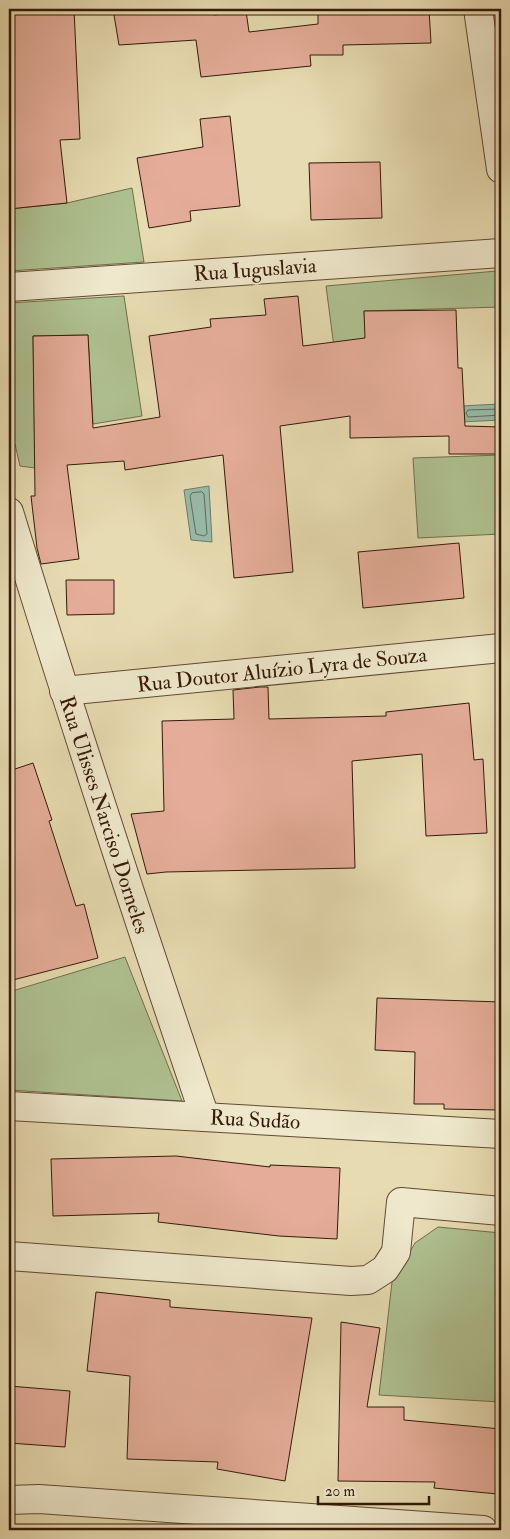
<svg xmlns="http://www.w3.org/2000/svg" width="510" height="1539" font-family="'IM FELL Double Pica',serif">
  <rect width="100%" height="100%" fill="#e7dbb1"/>
  <filter id="stains"><feTurbulence type="fractalNoise" baseFrequency=".004" numOctaves="4"/><feColorMatrix values="0 0 0 0 .2 0 0 0 0 .09 0 0 0 0 .02 0 0 0 .5 -.17"/></filter>
  <radialGradient id="worn" r=".72"><stop offset=".6" stop-color="#630" stop-opacity="0"/><stop offset="1" stop-color="#630" stop-opacity=".3"/></radialGradient>
  <!-- green -->
  <g fill="#afc191" stroke="#716e4c">
    <polygon points="132,188 144,262 9,271 9,209 67,203"/>
    <polygon points="497,271 501,307 364,311 367,352 335,355 326,286"/>
    <polygon points="124,296 142,416 93,424 88,335 33,336 35,468 20,466 15,444 9,443 9,303"/>
    <polygon points="501,455 501,534 418,538 413,458"/>
    <polygon points="125,957 182,1101 9,1090 9,992"/>
    <polygon points="438,1227 501,1233 501,1402 379,1395 392,1282 415,1243"/>
  </g>
  <!-- water -->
  <g fill="#97bba9" stroke="#6f7b69">
    <polygon points="501,404 501,420 461,422 460,406"/>
    <polygon points="209,486 212,542 191,540 184,490"/>
  </g>
  <g fill="none" stroke-linecap="round" stroke-linejoin="round">
    <!-- shore -->
    <g stroke="#656a58" stroke-width="1">
      <polyline points="501,409 468,410 466,413 468,417 501,415"/>
      <polygon points="202,492 204,494 207,534 204,536 196,534 190,496 192,493"/>
    </g>
  </g>
  <!-- building -->
  <g fill="#e5ad99" stroke="#331a08">
    <polygon points="9,9 74,9 80,139 60,140 67,203 9,209"/>
    <polygon points="113,9 213,9 214,15 246,11 249,32 318,24 318,9 429,9 431,43 343,45 343,55 310,55 311,66 201,77 196,40 119,45"/>
    <polygon points="230,116 240,206 190,211 191,221 149,228 137,158 203,147 200,119"/>
    <polygon points="380,162 382,218 311,220 309,163"/>
    <polygon points="298,296 303,346 365,338 364,311 456,310 458,368 462,368 465,426 501,427 501,454 449,454 449,436 350,438 350,416 280,426 293,572 234,578 223,455 125,470 124,461 67,465 79,559 41,564 37,548 31,496 35,496 33,336 88,335 93,428 160,417 149,336 211,327 210,319 266,315 264,299"/>
    <polygon points="459,543 464,598 363,608 358,552"/>
    <polygon points="66,580 114,580 114,614 67,615"/>
    <polygon points="260,687 268,687 269,719 386,716 386,712 469,703 474,760 483,759 487,833 426,836 422,754 352,761 355,868 166,872 147,874 131,814 164,811 162,721 234,719 233,690"/>
    <polygon points="33,763 52,820 49,821 76,906 84,904 98,958 9,981 9,771"/>
    <polygon points="377,998 501,1002 501,1110 444,1109 444,1104 414,1104 415,1052 375,1050"/>
    <polygon points="176,1156 270,1167 270,1165 340,1168 337,1239 279,1236 158,1222 159,1213 53,1216 51,1159"/>
    <polygon points="96,1292 170,1300 170,1307 312,1318 285,1481 217,1469 218,1462 127,1459 130,1376 87,1371"/>
    <polygon points="341,1322 380,1328 367,1407 404,1407 404,1420 501,1429 501,1456 498,1494 434,1488 435,1482 338,1481"/>
    <polygon points="9,1386 70,1391 65,1447 9,1443"/>
  </g>
  <g fill="none" stroke-linecap="round" stroke-linejoin="round">
    <!-- minor casing -->
    <g stroke="#604a32" stroke-width="30">
      <g id="minor">
        <polyline points="478,9 501,169"/>
        <polyline points="9,287 501,253"/>
        <path d="M9 512C71 715 137 916 205 1117"/>
        <polyline points="64,691 501,648"/>
        <polyline points="9,1106 501,1134"/>
        <polyline points="9,1256 351,1281 368,1280 385,1269 396,1252 401,1202 501,1211"/>
        <polyline points="9,1500 39,1499 483,1530"/>
      </g>
    </g>
    <!-- minor -->
    <use href="#minor" stroke="#efe8cc" stroke-width="28"/>
  </g>
  <g text-anchor="middle" dominant-baseline="central" stroke-width="4" stroke-linejoin="round" paint-order="stroke">
    <!-- street labels -->
    <g font-size="21" fill="#331a08" stroke="#efe8cc">
      <text transform="translate(255 270) rotate(-4)">Rua Iuguslavia</text>
      <text transform="translate(282 670) rotate(-6)">Rua Doutor Aluízio Lyra de Souza</text>
      <text transform="translate(104 815) rotate(72)">Rua Ulisses Narciso Dorneles</text>
      <text transform="translate(255 1120) rotate(3)">Rua Sudão</text>
    </g>
  </g>
  <!-- margin -->
  <rect width="510" height="1539" fill="none" stroke="#e7dbb1" stroke-width="30"/>
  <rect x="10" y="10" width="490" height="1519" fill="none" stroke="#331a08" stroke-width="2.5"/>
  <rect x="15" y="15" width="480" height="1509" fill="none" stroke="#331a08"/>
  <!-- scale -->
  <path d="M318 1496v8h111v-8" fill="none" stroke="#331a08" stroke-width="2.5"/>
  <text x="325" y="1496" font-size="15" fill="#331a08" stroke="#efe8cc" stroke-width="4" paint-order="stroke">20 m</text>
  <rect width="100%" height="100%" filter="url(#stains)"/>
  <rect width="100%" height="100%" fill="url(#worn)"/>
</svg>
